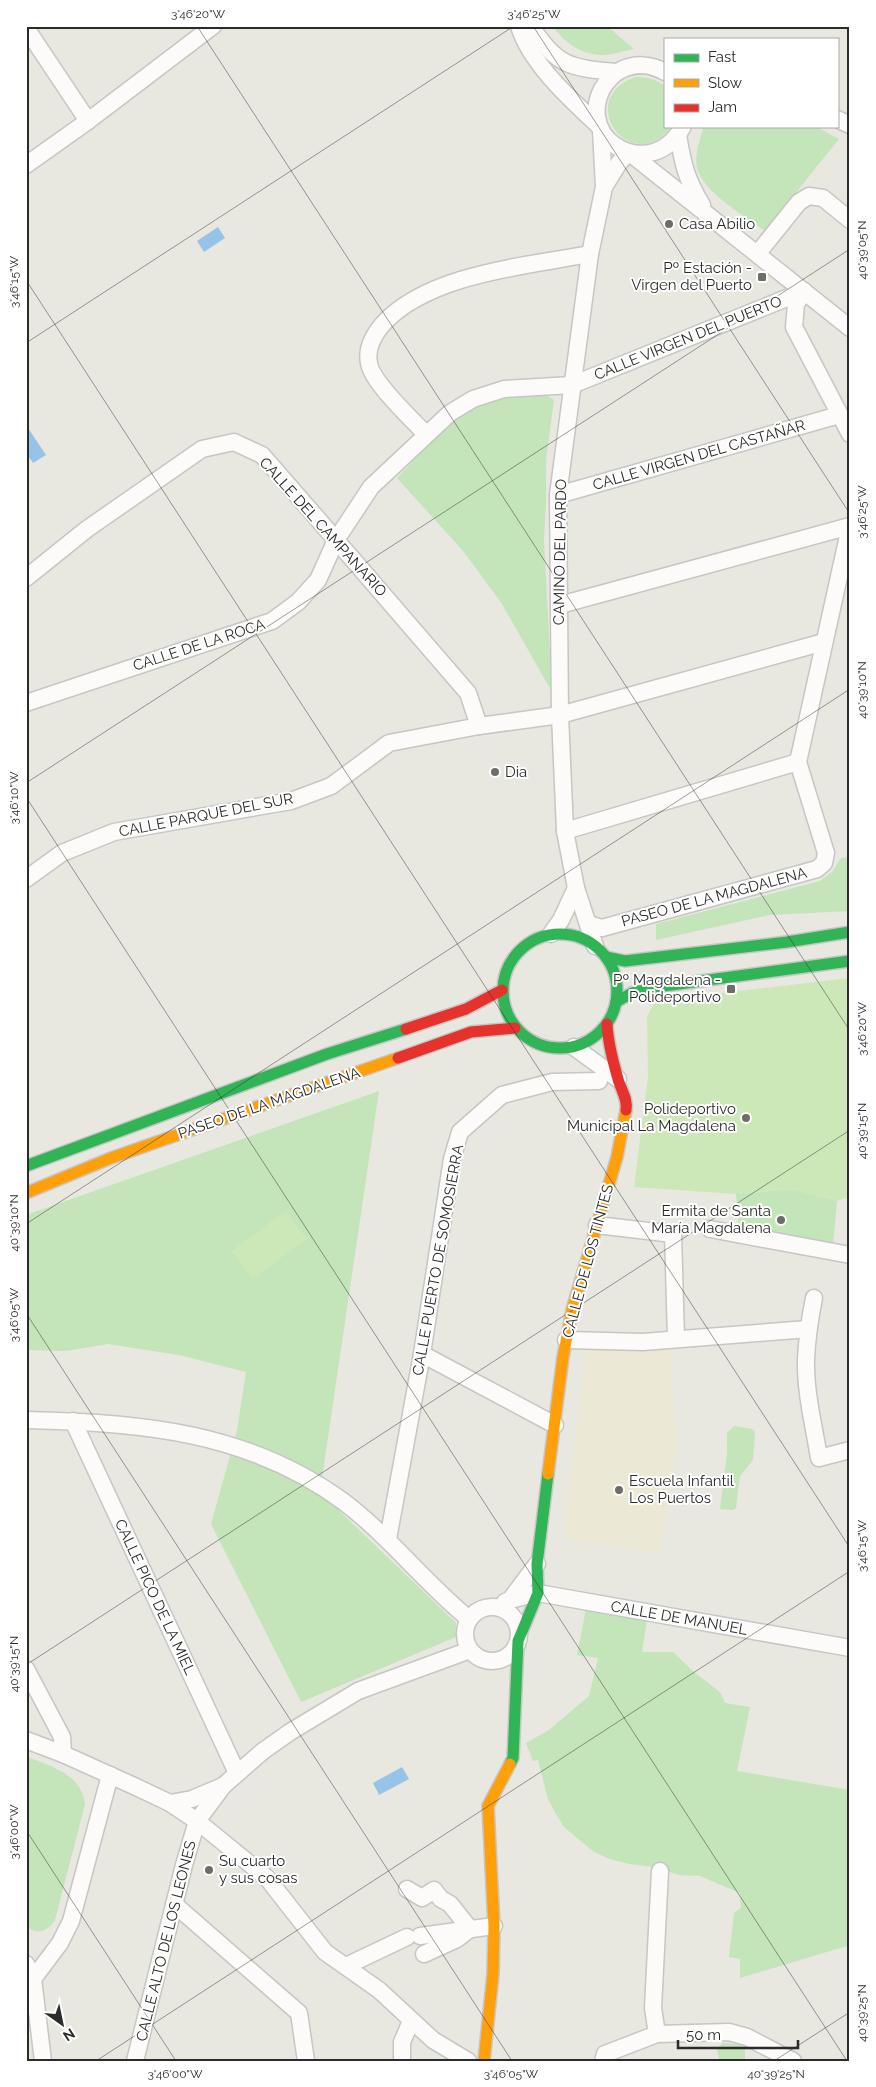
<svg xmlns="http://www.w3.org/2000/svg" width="876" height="2087" font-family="Raleway,sans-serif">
  <rect width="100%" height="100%" fill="#e8e7e0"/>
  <!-- education -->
  <polygon fill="#ebe8d6" points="586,1349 635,1352 670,1349 677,1440 660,1553 564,1539 574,1441"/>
  <!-- green -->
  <g fill="#c4e4ba">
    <path d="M553 26H607L634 49C623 51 609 56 598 55 580 53 563 42 553 26Z"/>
    <path d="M635 77C647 77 655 79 665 86V126H672C634 179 572 101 635 77Z"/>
    <path d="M704 126H815L839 139 765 231C745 216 704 193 697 168 694 155 700 139 704 126Z"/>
    <path d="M548 396 554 400 546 460V502L544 541 552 692 502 604 464 552 397 478C423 452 460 404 498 398 514 395 531 396 548 396Z"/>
    <polygon points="850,857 850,911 770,915 656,940 656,924 820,881 832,872 841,858"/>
    <polygon points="379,1091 322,1478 331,1503 456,1623 456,1637 301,1702 211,1524 237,1431 246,1372 179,1355 108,1344 66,1351 26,1350 26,1215"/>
    <polygon points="792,1189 837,1201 833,1245 739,1229 736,1194"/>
    <polygon points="734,1426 752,1429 755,1432 753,1460 740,1476 736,1508 733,1510 720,1509 727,1453 727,1433"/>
    <polygon points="586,1609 647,1620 642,1652 673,1652 695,1673 720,1692 725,1703 750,1707 737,1771 850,1790 850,1945 740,1978 740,1959 729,1957 734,1913 741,1908 740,1893 700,1876 679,1875 653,1867 629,1864 610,1859 594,1852 564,1827 556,1814 548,1799 538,1760 533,1761 526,1743 549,1730 589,1696 598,1658 577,1655"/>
    <path d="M26 1756C51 1767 81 1773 85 1804L55 1920C48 1932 37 1935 26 1926Z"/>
    <polygon points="723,2043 737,2044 745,2047 745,2061 719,2061 717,2048"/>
  </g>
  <!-- pitch -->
  <g fill="#cde8b8">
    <polygon points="850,978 850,1197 837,1201 792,1189 736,1194 634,1187 648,1077 647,1017 653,1005 661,1000"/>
    <polygon points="286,1211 307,1239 252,1279 231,1251"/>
  </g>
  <!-- water -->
  <g fill="#96c4e8">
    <polygon points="218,227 225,238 204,252 197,241"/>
    <polygon points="28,428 46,455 33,463 26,453"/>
    <polygon points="402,1767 409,1779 379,1795 373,1783"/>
  </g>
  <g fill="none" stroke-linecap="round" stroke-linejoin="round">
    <!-- street casing -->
    <g stroke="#c6c6c5" stroke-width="19">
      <g id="street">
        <path d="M519 26C530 63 571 100 599 126"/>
        <path d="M531 26C557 67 571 68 617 72"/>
        <polyline points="26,28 88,121"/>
        <path d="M665 72C651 64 635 63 621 70 614 73 606 82 602 89 575 143 654 183 683 126"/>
        <polyline points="837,119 850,125"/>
        <path d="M678 135C683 164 686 179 702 205"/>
        <polyline points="631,154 850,328"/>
        <polyline points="26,165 88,121 213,26"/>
        <polyline points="604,187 619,163 628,153"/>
        <polyline points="758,253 799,202 809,196 823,198 850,220"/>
        <polyline points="804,291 796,304 794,327 850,434"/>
        <path d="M426 434C412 420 371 381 369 363 366 349 373 336 382 325 427 274 526 266 590 254"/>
        <polyline points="558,495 839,415"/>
        <polyline points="26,578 87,529 202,449 234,442 262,455 336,540 468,693 479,726"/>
        <polyline points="560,605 850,526"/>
        <polyline points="26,703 272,621 298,602 318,580 336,540 371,487 450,413 473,399 504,389 572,385 804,291"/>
        <polyline points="565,831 798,762"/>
        <polyline points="26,879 62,853 114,832 291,801 331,786 389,743 479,726 560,715 824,642"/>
        <polyline points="588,924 602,928 817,869 824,863 826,853 798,762 850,527"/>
        <polyline points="551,934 561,920 576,888"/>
        <polyline points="595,946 576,888 565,831 560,715 558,495 590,254 604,187 601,130"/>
        <polyline points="574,1047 618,1079"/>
        <polyline points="597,1225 673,1234 676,1339"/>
        <polyline points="710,1229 850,1255"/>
        <path d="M814 1298C810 1318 807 1338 806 1359 805 1392 814 1426 819 1458L850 1450"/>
        <polyline points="566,1340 643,1342 808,1329"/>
        <polyline points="422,1354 555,1425"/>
        <path d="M26 1420C140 1422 249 1432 344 1502 390 1537 425 1583 469 1619"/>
        <polyline points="73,1421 237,1773"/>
        <polyline points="388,1539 422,1354 452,1159 460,1132 502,1095 552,1082 599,1081"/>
        <polyline points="510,1600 538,1593 850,1648"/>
        <polyline points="505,1602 510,1600 537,1564"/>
        <circle cx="492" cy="1634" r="27"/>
        <polyline points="26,1669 62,1737 63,1754"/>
        <polyline points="26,1740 63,1754 134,1786 170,1803 197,1821 267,1878 325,1952 379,1990 433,2040 468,2061"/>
        <polyline points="170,1803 192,1799 223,1786"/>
        <polyline points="407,1889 422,1898 434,1890 441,1899 450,1904 470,1929 457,1939 424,1954"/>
        <polyline points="174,1904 299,2013 306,2061"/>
        <polyline points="420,1936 494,1926"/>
        <polyline points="26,1964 33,1979 43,2061"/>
        <polyline points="346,1966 407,1937"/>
        <polyline points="26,1980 33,1979 60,1943 71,1921 110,1775"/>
        <polyline points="657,2034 653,2008 660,1871"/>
        <polyline points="135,2061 184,1865 197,1821 223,1786 263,1751 290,1732 358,1691 470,1650"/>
        <polyline points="402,2061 402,2042 411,2021"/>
        <polyline points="603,2061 605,2054 657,2034 729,2032 747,2037 793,2061"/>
      </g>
    </g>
    <!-- fast casing -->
    <g stroke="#c6c6c5" stroke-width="14">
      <g id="fast">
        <circle cx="560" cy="991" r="57"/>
        <polyline points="606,957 625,961 787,942 850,932"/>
        <polyline points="616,1002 632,993 649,988 850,961"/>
        <polyline points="26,1166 327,1054 406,1029"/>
        <polyline points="510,1764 513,1758 518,1641 538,1593 537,1564 548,1474"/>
      </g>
    </g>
    <!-- slow casing -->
    <g stroke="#c6c6c5" stroke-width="14">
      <g id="slow">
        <polyline points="26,1193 111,1158 398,1058"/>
        <polyline points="548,1474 563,1357 572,1310 617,1157 626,1110"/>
        <polyline points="484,2061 493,1974 494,1926 488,1806 510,1764"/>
      </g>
    </g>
    <!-- jam casing -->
    <g stroke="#c6c6c5" stroke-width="14">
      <g id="jam">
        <path d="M607 1024C608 1042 613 1062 618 1079 621 1090 628 1099 626 1110"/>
        <polyline points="406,1029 466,1009 502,990"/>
        <polyline points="398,1058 471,1032 515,1028"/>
      </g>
    </g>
    <!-- street -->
    <use href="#street" stroke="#fcfbfa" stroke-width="16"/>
    <!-- fast -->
    <use href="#fast" stroke="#30b455" stroke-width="11"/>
    <!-- slow -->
    <use href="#slow" stroke="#ff9f0a" stroke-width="11"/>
    <!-- jam -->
    <use href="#jam" stroke="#e5322d" stroke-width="11"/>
  </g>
  <!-- ticks -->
  <path fill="none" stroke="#2b2b2b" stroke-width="1" stroke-opacity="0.45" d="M197 26 850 1031M533 26 850 514M26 280 850 1548M26 343 514 26M26 783 850 249M26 797 847 2061M26 1224 850 689M26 1313 512 2061M26 1665 850 1130M26 1830 176 2061M96 2061 850 1571M774 2061 850 2012"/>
  <!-- markers -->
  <g fill="#6d6d6a" stroke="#fff" stroke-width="2">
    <circle cx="669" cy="224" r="5"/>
    <rect x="757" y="272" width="10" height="10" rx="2.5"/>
    <circle cx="495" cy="772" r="5"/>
    <rect x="726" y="984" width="10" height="10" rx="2.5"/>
    <circle cx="746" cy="1118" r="5"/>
    <circle cx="781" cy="1220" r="5"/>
    <circle cx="619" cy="1490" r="5"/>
    <circle cx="209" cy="1870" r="5"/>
  </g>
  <g text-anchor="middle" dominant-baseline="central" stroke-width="4" stroke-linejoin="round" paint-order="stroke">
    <!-- poi labels -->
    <g font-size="15" fill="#2b2b2b" stroke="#fff" text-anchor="start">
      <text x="679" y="224">Casa Abilio</text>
      <text x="752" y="268" text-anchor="end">Pº Estación -<tspan x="752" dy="17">Virgen del Puerto</tspan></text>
      <text x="505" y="772">Dia</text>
      <text x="721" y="980" text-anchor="end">Pº Magdalena -<tspan x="721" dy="17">Polideportivo</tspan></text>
      <text x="736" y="1109" text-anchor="end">Polideportivo<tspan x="736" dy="17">Municipal La Magdalena</tspan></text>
      <text x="771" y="1211" text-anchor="end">Ermita de Santa<tspan x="771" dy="17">María Magdalena</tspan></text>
      <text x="629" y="1481">Escuela Infantil<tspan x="629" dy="17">Los Puertos</tspan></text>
      <text x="219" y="1861">Su cuarto<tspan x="219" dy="17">y sus cosas</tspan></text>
    </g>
    <!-- street labels -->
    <g font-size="15" fill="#2b2b2b" stroke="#fff">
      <text transform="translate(688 338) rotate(-22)">CALLE VIRGEN DEL PUERTO</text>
      <text transform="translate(699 455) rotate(-16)">CALLE VIRGEN DEL CASTAÑAR</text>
      <text transform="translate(323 527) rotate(48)">CALLE DEL CAMPANARIO</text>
      <text transform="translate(560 552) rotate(-89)">CAMINO DEL PARDO</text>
      <text transform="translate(199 645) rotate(-18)">CALLE DE LA ROCA</text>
      <text transform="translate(206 815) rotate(-11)">CALLE PARQUE DEL SUR</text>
      <text transform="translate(714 897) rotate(-15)">PASEO DE LA MAGDALENA</text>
      <text transform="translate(269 1103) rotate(-19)">PASEO DE LA MAGDALENA</text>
      <text transform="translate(438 1260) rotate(-80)">CALLE PUERTO DE SOMOSIERRA</text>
      <text transform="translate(588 1261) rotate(-75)">CALLE DE LOS TINTES</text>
      <text transform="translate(155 1597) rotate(65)">CALLE PICO DE LA MIEL</text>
      <text transform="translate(679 1618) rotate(10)">CALLE DE MANUEL</text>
      <text transform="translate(166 1941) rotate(-76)">CALLE ALTO DE LOS LEONES</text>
    </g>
  </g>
  <!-- border -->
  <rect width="876" height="2087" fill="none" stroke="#ffffff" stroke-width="55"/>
  <!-- legend -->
  <rect x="664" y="38" width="175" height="90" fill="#ffffff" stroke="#aaaaaa"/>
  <rect x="674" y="54" width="25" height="8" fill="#30b455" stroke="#aaaaaa"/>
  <text x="708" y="62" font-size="15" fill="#2b2b2b">Fast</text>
  <rect x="674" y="79" width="25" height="8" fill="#ff9f0a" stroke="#aaaaaa"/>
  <text x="708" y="88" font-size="15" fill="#2b2b2b">Slow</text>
  <rect x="674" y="104" width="25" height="8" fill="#e5322d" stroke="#aaaaaa"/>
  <text x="708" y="112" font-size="15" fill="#2b2b2b">Jam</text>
  <!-- north arrow -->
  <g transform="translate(62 2024) rotate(147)" stroke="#ffffff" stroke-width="4" paint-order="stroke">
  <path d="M0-4L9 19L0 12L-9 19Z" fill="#2b2b2b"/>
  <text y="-8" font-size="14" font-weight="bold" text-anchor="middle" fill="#2b2b2b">N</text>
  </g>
  <!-- scale -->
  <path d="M678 2040v8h120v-8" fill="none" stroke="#2b2b2b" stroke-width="2.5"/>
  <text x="686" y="2040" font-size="15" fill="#2b2b2b" stroke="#ffffff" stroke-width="4" paint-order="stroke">50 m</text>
  <rect x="28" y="28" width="820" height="2032" fill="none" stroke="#2b2b2b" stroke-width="2"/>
  <g font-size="12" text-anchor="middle" fill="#2b2b2b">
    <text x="198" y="18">3°46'20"W</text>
    <text x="534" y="18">3°46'25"W</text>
    <text transform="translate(862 250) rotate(-90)" y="4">40°39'05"N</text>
    <text transform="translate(14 282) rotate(-90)" y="4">3°46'15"W</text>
    <text transform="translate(862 512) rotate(-90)" y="4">3°46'25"W</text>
    <text transform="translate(862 690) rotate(-90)" y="4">40°39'10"N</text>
    <text transform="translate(14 798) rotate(-90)" y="4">3°46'10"W</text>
    <text transform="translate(862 1029) rotate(-90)" y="4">3°46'20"W</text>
    <text transform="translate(862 1131) rotate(-90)" y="4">40°39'15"N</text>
    <text transform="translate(14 1223) rotate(-90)" y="4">40°39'10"N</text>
    <text transform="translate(14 1315) rotate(-90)" y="4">3°46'05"W</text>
    <text transform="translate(862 1546) rotate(-90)" y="4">3°46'15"W</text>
    <text transform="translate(14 1664) rotate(-90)" y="4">40°39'15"N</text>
    <text transform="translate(14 1832) rotate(-90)" y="4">3°46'00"W</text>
    <text transform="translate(862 2013) rotate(-90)" y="4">40°39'25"N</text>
    <text x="175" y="2078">3°46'00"W</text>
    <text x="511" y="2078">3°46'05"W</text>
    <text x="776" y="2078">40°39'25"N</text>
  </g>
</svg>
